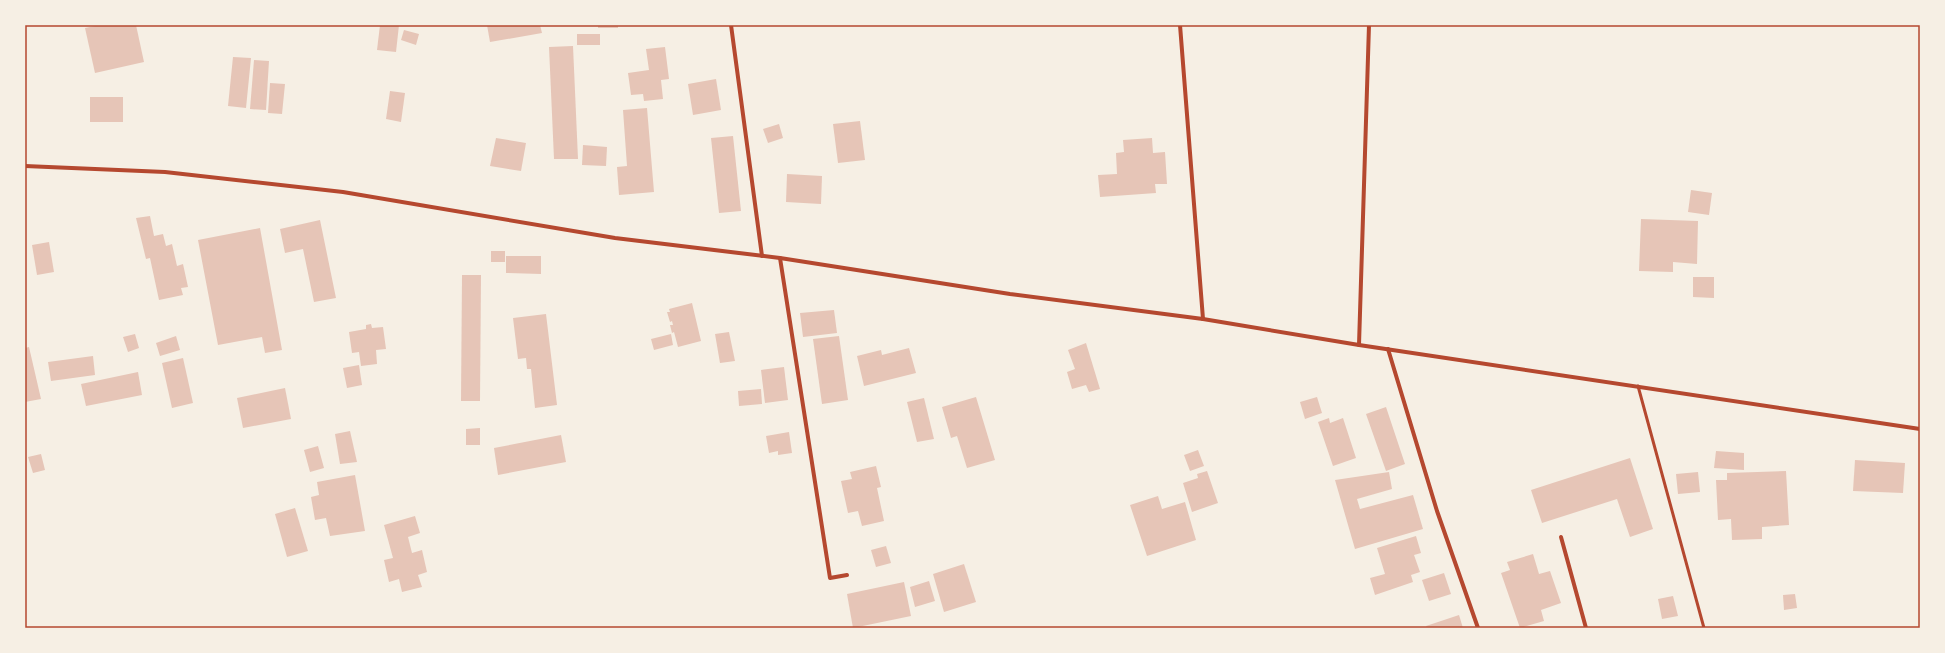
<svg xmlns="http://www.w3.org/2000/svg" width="1945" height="653" font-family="'Open Sans',sans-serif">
  <rect width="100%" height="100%" fill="#f6efe4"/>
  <!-- building -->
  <g fill="#e6c5b7">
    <polygon points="100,25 136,25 144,62 95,73 85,28"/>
    <polygon points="380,25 399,25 396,52 377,50"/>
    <polygon points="487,25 540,25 542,33 490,42"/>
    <rect x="598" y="25" width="20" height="3"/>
    <polygon points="404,30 419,34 416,45 401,40"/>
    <rect x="577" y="34" width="23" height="11"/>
    <polygon points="573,46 578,159 554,159 549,47"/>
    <polygon points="665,47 669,79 661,80 663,99 644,101 643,94 631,95 628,73 649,70 646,49"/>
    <polygon points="233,57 251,58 246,108 228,106"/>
    <polygon points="254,60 269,61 266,110 250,109"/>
    <polygon points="716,79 721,110 693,115 688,84"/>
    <polygon points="270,83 285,84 282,114 268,113"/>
    <polygon points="390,91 405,93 401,122 386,119"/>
    <rect x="90" y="97" width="33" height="25"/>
    <polygon points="647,108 654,192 619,195 617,167 627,166 623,110"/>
    <polygon points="860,121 865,160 838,163 833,124"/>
    <polygon points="779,124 783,138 768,143 763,129"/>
    <polygon points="733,136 741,211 719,213 711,138"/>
    <polygon points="496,138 526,143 521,171 490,166"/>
    <polygon points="1152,138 1153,153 1165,152 1167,184 1155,184 1156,193 1100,197 1098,175 1117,174 1116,153 1124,152 1123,140"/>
    <polygon points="583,145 607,147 606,166 582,165"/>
    <polygon points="787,174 822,176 821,204 786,202"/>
    <polygon points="1691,190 1712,193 1709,215 1688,212"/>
    <polygon points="150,216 154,236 163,234 166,246 172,244 177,266 183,264 188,287 181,288 183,295 159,300 150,258 146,259 136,218"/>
    <polygon points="1641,219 1698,221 1697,264 1673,262 1673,272 1639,271"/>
    <polygon points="320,220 336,298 314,302 303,249 285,253 280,229"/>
    <polygon points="260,228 282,350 265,353 262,337 218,345 198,240"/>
    <polygon points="49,242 54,272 37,275 32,245"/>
    <rect x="491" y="251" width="14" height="11"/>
    <polygon points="506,256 541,256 541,274 506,273"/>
    <polygon points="462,275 481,275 480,401 461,401"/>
    <polygon points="1693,277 1714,277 1714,298 1693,297"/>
    <polygon points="692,303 701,341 678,347 674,332 672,333 670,325 673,325 672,321 670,322 667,312 670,312 669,309"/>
    <polygon points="834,310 837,333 803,337 800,313"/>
    <polygon points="546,314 557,405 535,408 531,369 527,369 526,358 518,359 513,318"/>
    <polygon points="371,324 372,328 383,327 386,349 376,350 377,364 361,366 359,352 352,353 349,332 366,329 366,325"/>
    <polygon points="729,332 735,361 720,363 715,334"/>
    <polygon points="135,334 139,348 128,352 123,337"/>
    <polygon points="671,334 673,345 654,350 651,339"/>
    <polygon points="176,336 180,350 160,356 156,343"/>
    <polygon points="839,336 848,400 822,404 813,339"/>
    <polygon points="1086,343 1100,389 1089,392 1086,385 1072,389 1067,372 1075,369 1068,350"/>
    <polygon points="29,347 41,399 25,402 25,348"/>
    <polygon points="909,348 916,373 864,386 857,356 881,350 882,355"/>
    <polygon points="93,356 95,375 51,381 48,362"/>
    <polygon points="183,358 193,403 172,408 162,363"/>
    <polygon points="359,365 362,385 347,388 343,368"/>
    <polygon points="784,367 788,400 765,403 761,370"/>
    <polygon points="138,372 142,395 86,406 81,384"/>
    <polygon points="285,388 291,419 243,428 237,398"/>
    <polygon points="761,389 762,404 739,406 738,391"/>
    <polygon points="976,397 995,460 967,468 957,436 951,438 942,407"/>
    <polygon points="1317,397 1322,413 1305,419 1300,402"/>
    <polygon points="924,398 934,439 917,442 907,402"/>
    <polygon points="1386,407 1405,464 1386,471 1366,414"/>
    <polygon points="1329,418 1330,423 1343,418 1356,458 1333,466 1318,422"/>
    <polygon points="480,428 480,445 466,445 466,429"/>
    <polygon points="350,431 357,462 340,464 335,434"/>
    <polygon points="789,432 792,453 778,455 778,451 769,453 766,436"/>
    <polygon points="561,435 566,462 498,475 494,448"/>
    <polygon points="318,446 324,468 310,472 304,450"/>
    <polygon points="1198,450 1204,466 1190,471 1184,455"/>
    <polygon points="1716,451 1744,453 1744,470 1714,468"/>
    <polygon points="41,454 45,470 33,473 28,457"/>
    <polygon points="1630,458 1653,529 1630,537 1617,499 1542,523 1531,490"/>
    <polygon points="1855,460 1905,463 1903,493 1853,491"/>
    <polygon points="876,466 881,487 877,488 884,521 862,526 858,511 848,513 841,481 852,479 850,472"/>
    <polygon points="1207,471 1218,503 1192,512 1183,483 1198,478 1197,474"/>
    <polygon points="1786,471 1789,525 1762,527 1762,539 1732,540 1731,519 1718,520 1716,480 1727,480 1727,473"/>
    <polygon points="1389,472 1392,489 1357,499 1360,509 1413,495 1423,529 1355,549 1335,480"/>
    <polygon points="1698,472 1700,492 1678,494 1676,474"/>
    <polygon points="355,475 365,531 330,536 326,518 315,520 311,497 319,495 317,482"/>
    <polygon points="1158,496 1162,509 1185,502 1196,540 1147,556 1130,505"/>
    <polygon points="295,508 308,551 287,557 275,514"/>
    <polygon points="415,516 420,533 408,537 412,553 422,550 427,572 418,575 422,587 402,592 399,579 389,582 384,560 393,558 384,525"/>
    <polygon points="1416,536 1421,553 1414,555 1420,572 1411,575 1413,582 1375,595 1370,578 1385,574 1377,548"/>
    <polygon points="886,546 891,563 876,567 871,550"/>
    <polygon points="1533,554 1539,574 1550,571 1561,603 1541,610 1544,621 1520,628 1501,573 1510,570 1507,562"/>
    <polygon points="964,564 976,602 944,612 933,574"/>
    <polygon points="1444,573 1451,594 1429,601 1422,580"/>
    <polygon points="929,581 935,601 915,607 910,587"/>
    <polygon points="904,582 911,616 853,628 847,594"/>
    <polygon points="1795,594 1797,608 1784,610 1783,595"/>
    <polygon points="1673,596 1678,616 1662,619 1658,599"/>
    <polygon points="1459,615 1463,628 1427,628 1426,626"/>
  </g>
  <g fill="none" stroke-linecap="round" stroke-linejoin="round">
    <!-- service -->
    <polyline stroke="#b5482f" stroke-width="3" points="1638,386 1704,628"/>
    <!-- minor -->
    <g stroke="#b5482f" stroke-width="4">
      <polyline points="731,25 762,256"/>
      <polyline points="1180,25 1203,319"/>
      <polyline points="25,166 165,172 343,192 615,238 780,258 1010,294 1203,319 1359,345 1920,429"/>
      <polyline points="780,258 830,578 847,575"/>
      <polyline points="1359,345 1369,25"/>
      <polyline points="1388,349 1437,511 1478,628"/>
      <polyline points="1561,537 1586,628"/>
    </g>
  </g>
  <!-- border -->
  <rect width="1945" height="653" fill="none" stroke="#f6efe4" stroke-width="52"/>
  <rect x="26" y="26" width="1893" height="601" fill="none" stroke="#b5482f" stroke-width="1.5"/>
</svg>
